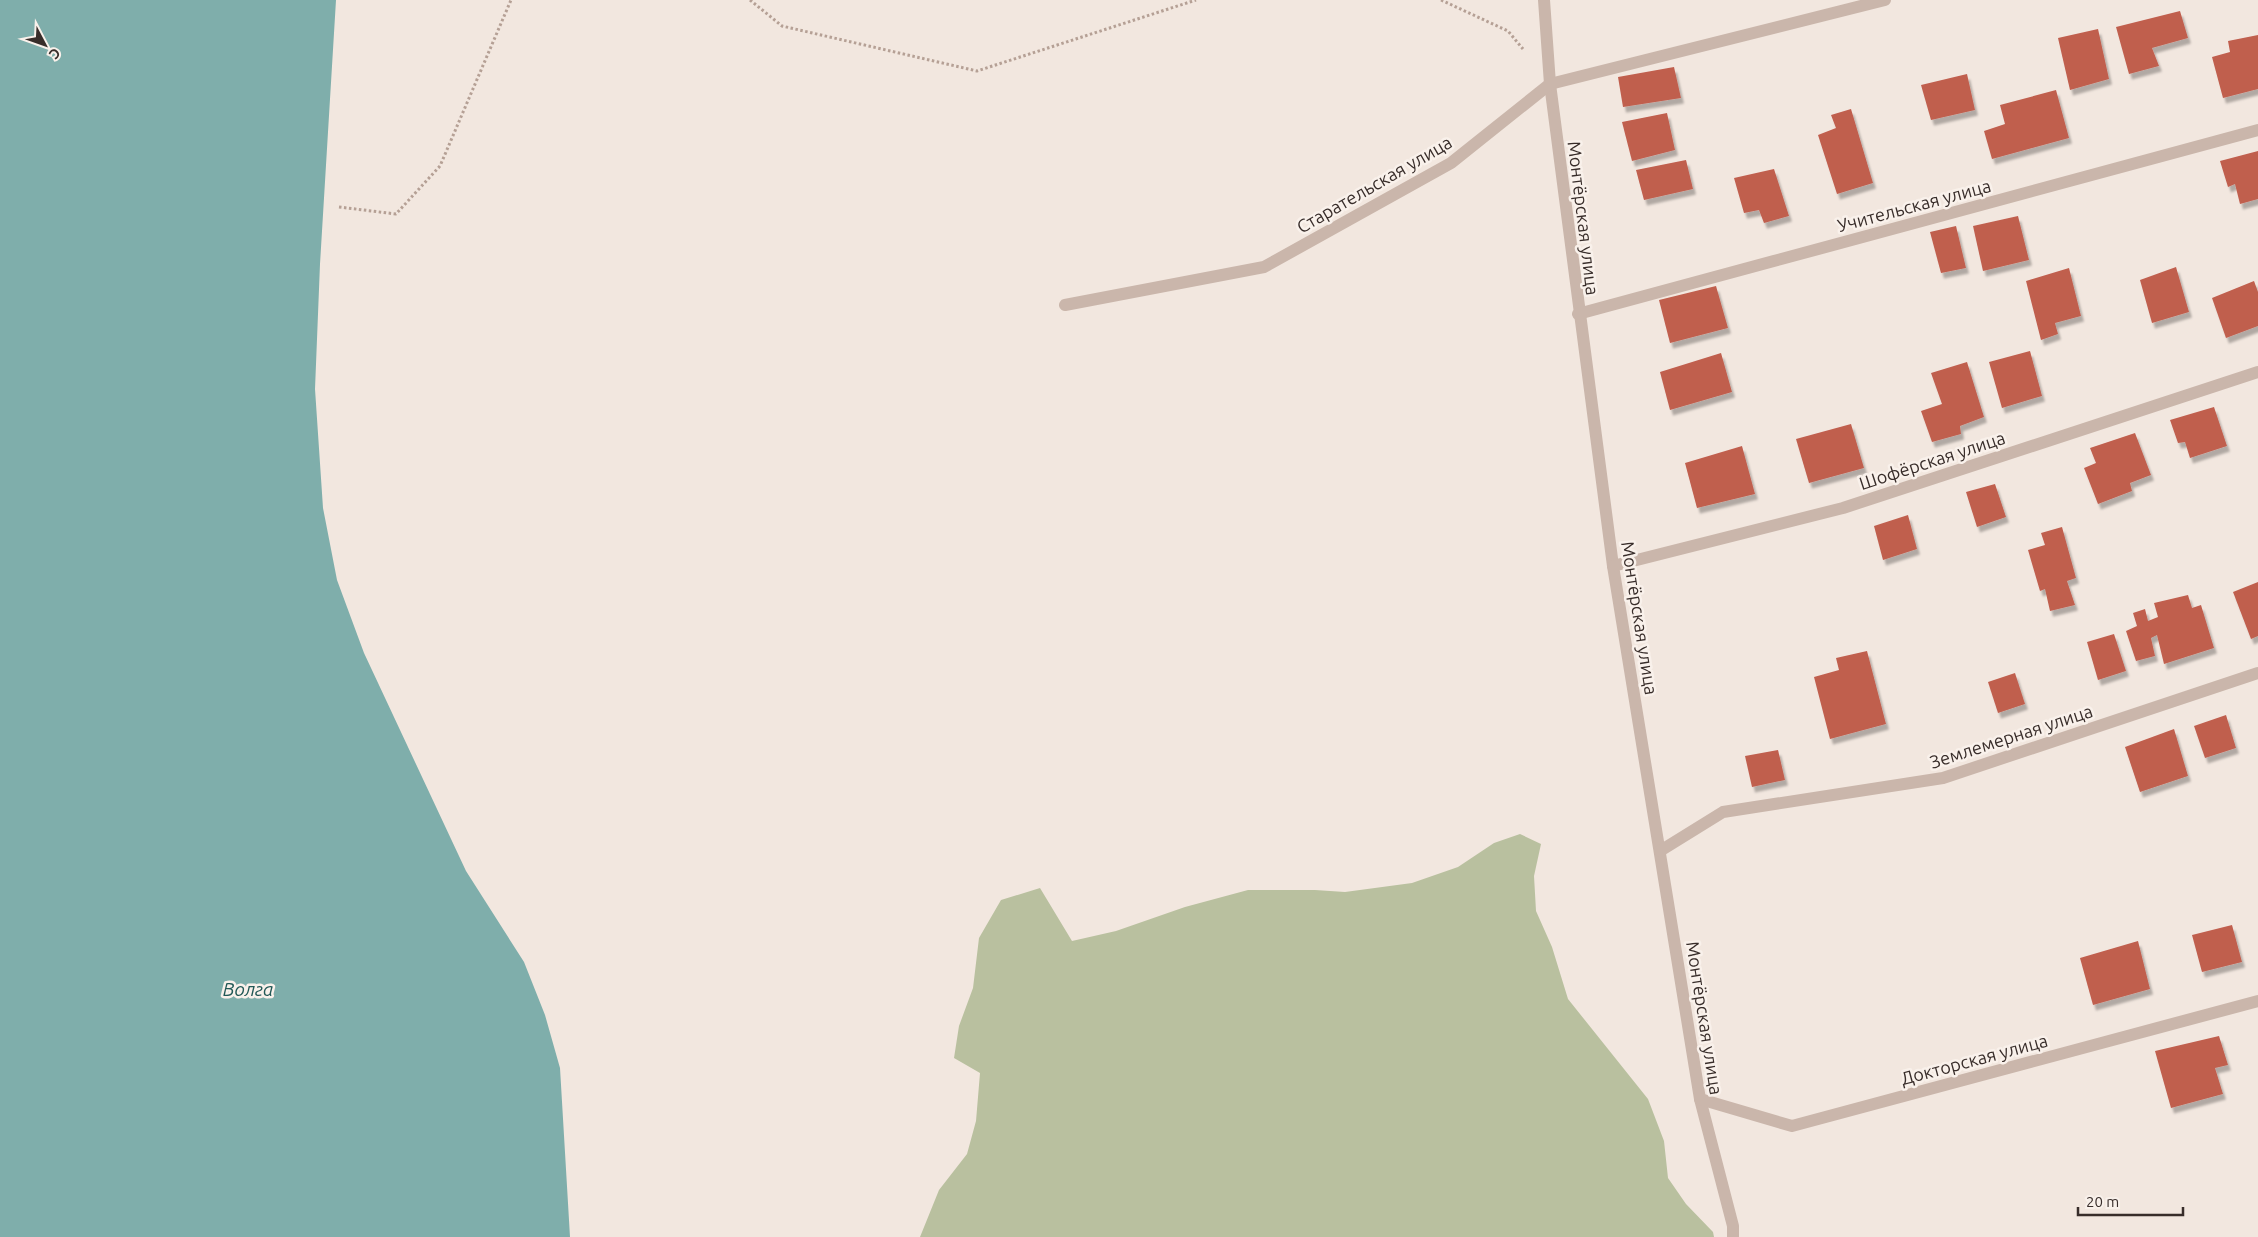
<svg xmlns="http://www.w3.org/2000/svg" width="2258" height="1237" font-family="Ubuntu,sans-serif">
  <defs>
    <filter id="shadow"><feDropShadow dx="3" dy="5.5" stdDeviation="1" flood-color="#0004"/></filter>
  </defs>
  <rect width="100%" height="100%" fill="#f2e7df"/>
  <!-- green -->
  <polygon fill="#b9c09f" points="1520,834 1541,844 1534,876 1536,911 1552,947 1568,999 1648,1099 1664,1141 1668,1178 1686,1204 1713,1232 1714,1237 920,1237 939,1190 967,1154 976,1121 980,1073 954,1058 959,1026 973,988 979,938 1001,900 1040,888 1072,941 1116,931 1185,907 1248,890 1315,890 1345,892 1412,883 1458,867 1494,843"/>
  <!-- water -->
  <polygon fill="#7faeab" points="0,0 336,0 320,264 315,389 323,508 337,580 364,653 466,871 524,962 545,1015 560,1068 570,1237 0,1237"/>
  <!-- building -->
  <g fill="#c05e4e" filter="url(#shadow)">
    <polygon points="2180,11 2188,38 2152,48 2159,66 2129,74 2116,27"/>
    <polygon points="2098,29 2109,79 2070,90 2058,38"/>
    <polygon points="2258,35 2258,89 2223,98 2212,57 2230,52 2228,41"/>
    <polygon points="1674,67 1681,98 1623,107 1618,77"/>
    <polygon points="1967,74 1975,110 1931,120 1921,85"/>
    <polygon points="2056,90 2069,138 1992,159 1984,131 2005,124 2000,105"/>
    <polygon points="1851,109 1873,183 1837,194 1818,135 1836,128 1831,115"/>
    <polygon points="1667,113 1675,150 1632,161 1622,122"/>
    <polygon points="2258,151 2258,199 2240,204 2235,184 2228,187 2220,161"/>
    <polygon points="1686,160 1693,189 1644,200 1636,170"/>
    <polygon points="1774,169 1789,216 1764,223 1759,210 1744,213 1734,178"/>
    <polygon points="2018,216 2029,260 1983,271 1973,226"/>
    <polygon points="1956,226 1966,268 1941,273 1930,232"/>
    <polygon points="2176,267 2189,312 2152,323 2140,280"/>
    <polygon points="2069,268 2081,316 2055,323 2058,334 2041,340 2026,281"/>
    <polygon points="2254,281 2258,292 2258,326 2226,338 2212,298"/>
    <polygon points="1716,286 1728,328 1670,343 1659,300"/>
    <polygon points="2030,351 2042,396 2002,408 1989,362"/>
    <polygon points="1721,353 1732,392 1670,410 1660,372"/>
    <polygon points="1967,362 1984,417 1960,426 1961,434 1932,442 1921,411 1942,404 1931,373"/>
    <polygon points="2214,407 2227,446 2190,458 2185,442 2178,443 2170,420"/>
    <polygon points="1851,424 1864,468 1809,483 1796,439"/>
    <polygon points="2135,433 2151,475 2130,483 2132,491 2098,504 2084,468 2096,463 2090,448"/>
    <polygon points="1742,446 1755,494 1697,508 1685,463"/>
    <polygon points="1995,484 2006,517 1977,527 1966,492"/>
    <polygon points="1908,515 1917,549 1883,560 1874,526"/>
    <polygon points="2062,527 2076,578 2067,581 2075,605 2050,611 2045,589 2040,591 2028,550 2045,545 2041,533"/>
    <polygon points="2258,582 2258,636 2251,639 2233,592"/>
    <polygon points="2188,595 2192,608 2201,605 2214,648 2164,664 2157,635 2151,638 2155,656 2136,661 2126,631 2137,626 2133,613 2145,609 2148,621 2158,617 2154,603"/>
    <polygon points="2114,634 2126,671 2098,680 2087,642"/>
    <polygon points="1867,651 1886,724 1830,739 1814,677 1839,670 1836,658"/>
    <polygon points="2015,673 2025,704 1998,713 1988,682"/>
    <polygon points="2226,715 2236,748 2205,758 2194,726"/>
    <polygon points="2174,729 2188,776 2140,792 2125,747"/>
    <polygon points="1778,750 1785,780 1752,787 1745,756"/>
    <polygon points="2232,925 2242,962 2202,972 2192,935"/>
    <polygon points="2138,941 2150,989 2093,1005 2080,958"/>
    <polygon points="2219,1036 2228,1065 2215,1068 2223,1094 2171,1108 2155,1051"/>
  </g>
  <g fill="none" stroke-linecap="round" stroke-linejoin="round">
    <!-- path -->
    <g stroke="#b5a095" stroke-width="3" stroke-dasharray="2.5 2.5" stroke-linecap="butt">
      <polyline points="750,0 782,26 977,71 1196,0"/>
      <polyline points="1441,0 1508,31 1523,49"/>
      <polyline points="339,207 396,214 440,166 511,0"/>
    </g>
    <!-- minor -->
    <g stroke="#cab6ab" stroke-width="12">
      <polyline points="1544,0 1550,84 1613,566 1700,1099 1733,1226 1733,1237"/>
      <polyline points="1065,305 1264,267 1451,163 1550,84 1885,0"/>
      <polyline points="1578,314 2258,130"/>
      <polyline points="1613,566 1843,508 2258,372"/>
      <polyline points="1660,851 1723,812 1943,778 2258,673"/>
      <polyline points="1700,1099 1792,1126 2258,1001"/>
    </g>
  </g>
  <g text-anchor="middle" dominant-baseline="central" stroke-width="5" stroke-linejoin="round" paint-order="stroke">
    <!-- street labels -->
    <g font-size="18" fill="#382d2a" stroke="#f9f1eb">
      <text transform="translate(1374 184) rotate(-30)">Старательская улица</text>
      <text transform="translate(1914 205) rotate(-15)">Учительская улица</text>
      <text transform="translate(1584 218) rotate(83)">Монтёрская улица</text>
      <text transform="translate(1932 460) rotate(-18)">Шофёрская улица</text>
      <text transform="translate(1640 618) rotate(81)">Монтёрская улица</text>
      <text transform="translate(2011 736) rotate(-18)">Землемерная улица</text>
      <text transform="translate(1705 1018) rotate(81)">Монтёрская улица</text>
      <text transform="translate(1974 1059) rotate(-15)">Докторская улица</text>
    </g>
    <!-- water labels -->
    <g font-size="19" font-style="italic" fill="#215856" stroke="#f9f1eb">
      <text x="248" y="989">Волга</text>
    </g>
  </g>
  <!-- north arrow -->
  <g transform="translate(45 45) rotate(131)" stroke="#f9f1eb" stroke-width="4" paint-order="stroke">
  <path d="M0-4L9 19L0 12L-9 19Z" fill="#382d2a"/>
  <text y="-8" font-size="14" font-weight="bold" text-anchor="middle" fill="#382d2a">С</text>
  </g>
  <!-- scale -->
  <path d="M2078 1207v8h105v-8" fill="none" stroke="#382d2a" stroke-width="2.5"/>
  <text x="2086" y="1207" font-size="15" fill="#382d2a" stroke="#f9f1eb" stroke-width="4" paint-order="stroke">20 m</text>
</svg>
